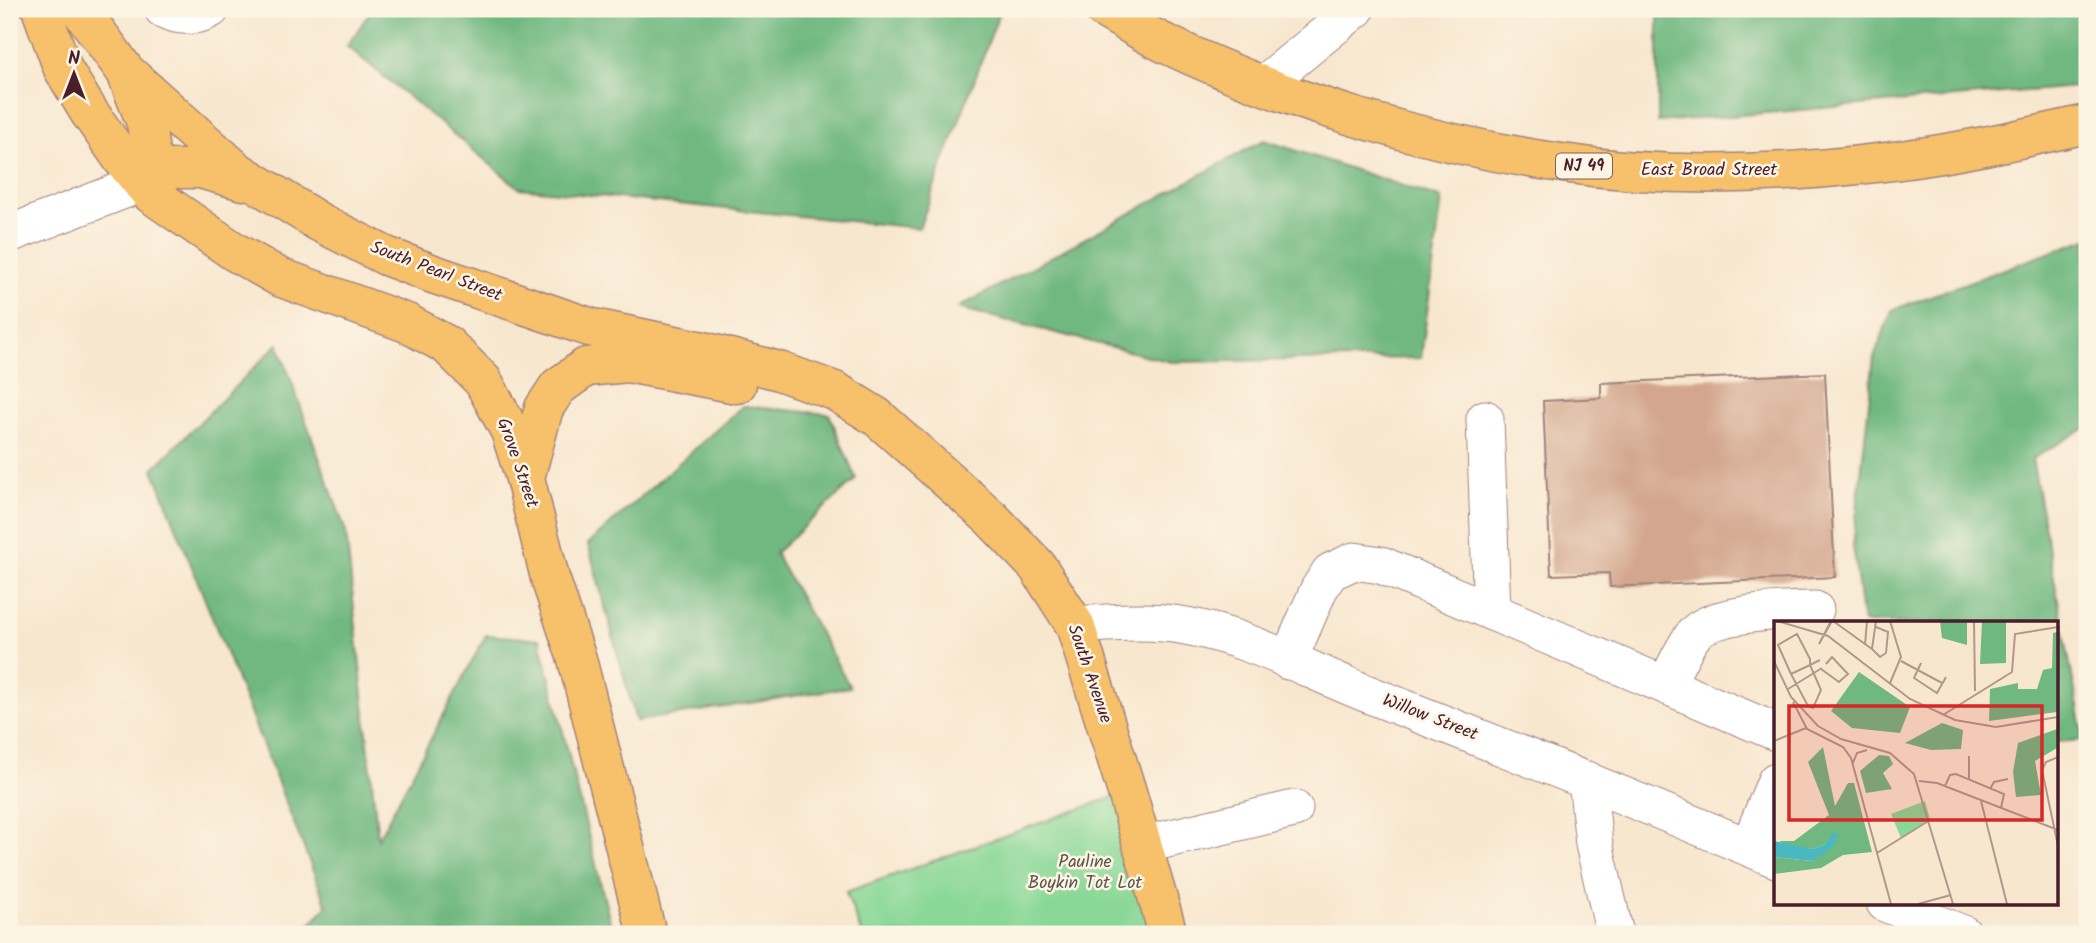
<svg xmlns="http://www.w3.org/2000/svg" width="2096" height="943" font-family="Kalam,sans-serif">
  <rect width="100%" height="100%" fill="#fcf5e5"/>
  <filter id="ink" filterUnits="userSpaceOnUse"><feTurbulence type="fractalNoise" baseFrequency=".0143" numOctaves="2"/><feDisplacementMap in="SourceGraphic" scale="14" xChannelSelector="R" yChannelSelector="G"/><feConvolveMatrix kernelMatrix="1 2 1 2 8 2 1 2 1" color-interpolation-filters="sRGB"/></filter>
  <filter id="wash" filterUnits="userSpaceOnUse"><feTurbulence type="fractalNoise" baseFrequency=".00686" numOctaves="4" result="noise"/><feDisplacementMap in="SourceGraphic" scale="28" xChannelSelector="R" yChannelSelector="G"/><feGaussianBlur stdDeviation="1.57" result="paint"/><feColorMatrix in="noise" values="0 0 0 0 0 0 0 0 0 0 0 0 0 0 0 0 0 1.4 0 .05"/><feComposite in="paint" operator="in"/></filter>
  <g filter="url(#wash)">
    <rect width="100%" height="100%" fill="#f8e7cf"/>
    <!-- green -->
    <polygon fill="#8ad897" stroke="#6a7c61" stroke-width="2" points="1127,792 1168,934 862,934 846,892"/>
    <!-- forest -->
    <g fill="#6fb880" stroke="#5c6c56" stroke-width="2">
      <polygon points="372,9 996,9 1000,11 919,228 519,188 347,46"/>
      <polygon points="1658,9 2087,9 2087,86 1658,122"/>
      <polygon points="1264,140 1442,199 1421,358 1171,362 958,308"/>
      <polygon points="2087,239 2087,427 2032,459 2084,740 2056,742 2056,623 1863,623 1853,546 1874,357 1892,310"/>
      <polygon points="278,344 346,532 378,839 486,635 540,639 613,934 302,934 327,906 153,469"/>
      <polygon points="743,406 829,414 856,479 775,553 850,687 636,721 588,544"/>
    </g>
    <g id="blocks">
      <!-- building -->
      <polygon fill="#d3a68d" points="1825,373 1835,577 1610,587 1609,573 1551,575 1543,401 1601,398 1601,383"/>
    </g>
  </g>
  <g filter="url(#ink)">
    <use href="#blocks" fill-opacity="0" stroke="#a1837d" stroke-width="2"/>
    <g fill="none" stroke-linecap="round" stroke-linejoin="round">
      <!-- minor casing -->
      <g stroke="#a1837d" stroke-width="39">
        <g id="minor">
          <path d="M163 9C178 17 196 18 211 9"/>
          <polyline points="1264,84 1356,9"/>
          <polyline points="9,234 142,183"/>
          <polyline points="1485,419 1492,612"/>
          <path d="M1075 625C1112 623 1149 619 1186 626 1250 637 1313 673 1373 696 1508 749 1642 802 1776 859"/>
          <polyline points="1288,661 1319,589 1330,572 1354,561 1381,565 1776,732"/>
          <path d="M1666 685C1675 668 1683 647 1695 633 1711 613 1789 610 1815 610"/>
          <polyline points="1587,780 1594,844 1615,934"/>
          <polyline points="1142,845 1294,809"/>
          <polyline points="1749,847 1776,781"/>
          <polyline points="1885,903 1963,934"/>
        </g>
      </g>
      <!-- major casing -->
      <g stroke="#a1837d" stroke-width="41">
        <g id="major">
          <polyline points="41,9 63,69 89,112 123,160 151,194 235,252 279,277 407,323 447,345 483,381 510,431 525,478 550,578 577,659 647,934"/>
          <polyline points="80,9 126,72 237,171 319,222 386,256 433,274 589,327 704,351 779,371 835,391 877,417 992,519 1037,566 1075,625 1127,792 1168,934"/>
          <polyline points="128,78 146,123 150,152 142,183"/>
          <polyline points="142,183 170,169 200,169 243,181"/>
          <polyline points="525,478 544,408 558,387 586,367 628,363 737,384"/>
        </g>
      </g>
      <!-- highway casing -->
      <g stroke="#a1837d" stroke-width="41">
        <path id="highway" d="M1104 9C1124 20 1143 33 1164 43 1288 102 1426 144 1562 163 1668 179 1779 175 1885 162 1953 154 2020 139 2087 124"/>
      </g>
      <!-- minor -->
      <use href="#minor" stroke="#fff" stroke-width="37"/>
      <!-- major -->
      <use href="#major" stroke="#f6c16b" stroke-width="38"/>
      <!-- highway -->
      <use href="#highway" stroke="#f6c16b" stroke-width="38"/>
    </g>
  </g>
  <g text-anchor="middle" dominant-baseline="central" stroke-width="5" stroke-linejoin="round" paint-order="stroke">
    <!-- shield labels -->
    <rect fill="#fcf5e5" stroke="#7f5f63" stroke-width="2" x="1556" y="153.5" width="56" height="25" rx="5"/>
    <g font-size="16" font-weight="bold" fill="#4a1f2b">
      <text x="1584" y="166">NJ 49</text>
    </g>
    <!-- street labels -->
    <g font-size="18" fill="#4a1f2b" stroke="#fcf5e5">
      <text x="1709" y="170">East Broad Street</text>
      <text transform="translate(436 272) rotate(21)">South Pearl Street</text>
      <text transform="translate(517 463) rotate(71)">Grove Street</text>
      <text transform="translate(1089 674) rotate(71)">South Avenue</text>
      <text transform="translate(1430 718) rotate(21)">Willow Street</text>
    </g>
    <!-- park labels -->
    <g font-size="18" fill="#5d564b" stroke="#fcf5e5">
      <text x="1085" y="862">Pauline<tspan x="1085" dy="21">Boykin Tot Lot</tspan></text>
    </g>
  </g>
  <!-- overview -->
  <g transform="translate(1774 621)">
    <rect width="284" height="284" fill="#f8e7cf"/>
    <path d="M151 180 156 198 127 217 117 193Z" fill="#8ad897"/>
    <path d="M166 0H193V24L168 17ZM208 0H232V42L206 43ZM283 11V91L215 100 216 68 244 62V68H263L269 49 278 47 279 12ZM85 51 136 86 126 112 78 107 57 90ZM168 102 189 109 187 128 157 129 131 122ZM283 108V127L261 140 267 174 242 176 239 151 244 122ZM49 126 61 185 74 162H80L98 231 69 234 47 247 0 253V236L38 240 52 223 39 228 8 224 6 220H20L55 194 34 141ZM105 134 115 135 119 143 109 152 118 168 92 172 86 150Z" fill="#6fb880"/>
    <path d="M60 211 64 214 59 226 38 240 0 236V220L39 228 52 223Z" fill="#49b8c1"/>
    <path fill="none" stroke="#b2978d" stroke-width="2" d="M3 0 54 15 136 78 181 99 222 106 284 96M57 0 45 23 58 0M59 0 98 28 102 0M116 0 127 36 116 62M200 0 201 70M91 24 93 0M98 28 106 36 112 32 114 11 102 6M0 40 17 76 44 105 67 118 116 132 140 153 179 283M127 40 168 62M147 42 140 57 163 72 172 56M47 48 65 61 74 53 58 36 52 43M17 53 4 24 23 13 36 38V44L47 69 39 87 34 85 17 53 36 44 46 39M14 68 48 47M19 81 33 108 69 126 77 137 117 283M169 94 238 51 241 13 284 6M0 120 32 107M195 135V159M284 136 272 141 268 149 284 225M79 142 83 132 93 129M145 160 163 162 284 209M171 165 176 154 182 153 230 173 227 187M216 168 220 161 234 158M207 180 233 283M103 232 156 199M144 283 177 274"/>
    <path fill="#d62828" fill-opacity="0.15" stroke="#d62828" stroke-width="3.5" d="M15 85H268V199H15Z"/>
    <rect width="284" height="284" fill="none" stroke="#4a1f2b" stroke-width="3.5"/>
  </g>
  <!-- margin -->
  <rect width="2096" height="943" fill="none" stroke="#fcf5e5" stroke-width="35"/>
  <!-- north arrow -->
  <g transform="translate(74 74)" stroke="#fcf5e5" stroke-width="5" paint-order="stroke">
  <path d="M0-5L12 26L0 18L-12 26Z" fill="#4a1f2b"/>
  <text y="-10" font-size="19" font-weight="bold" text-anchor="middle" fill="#4a1f2b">N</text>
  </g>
</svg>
